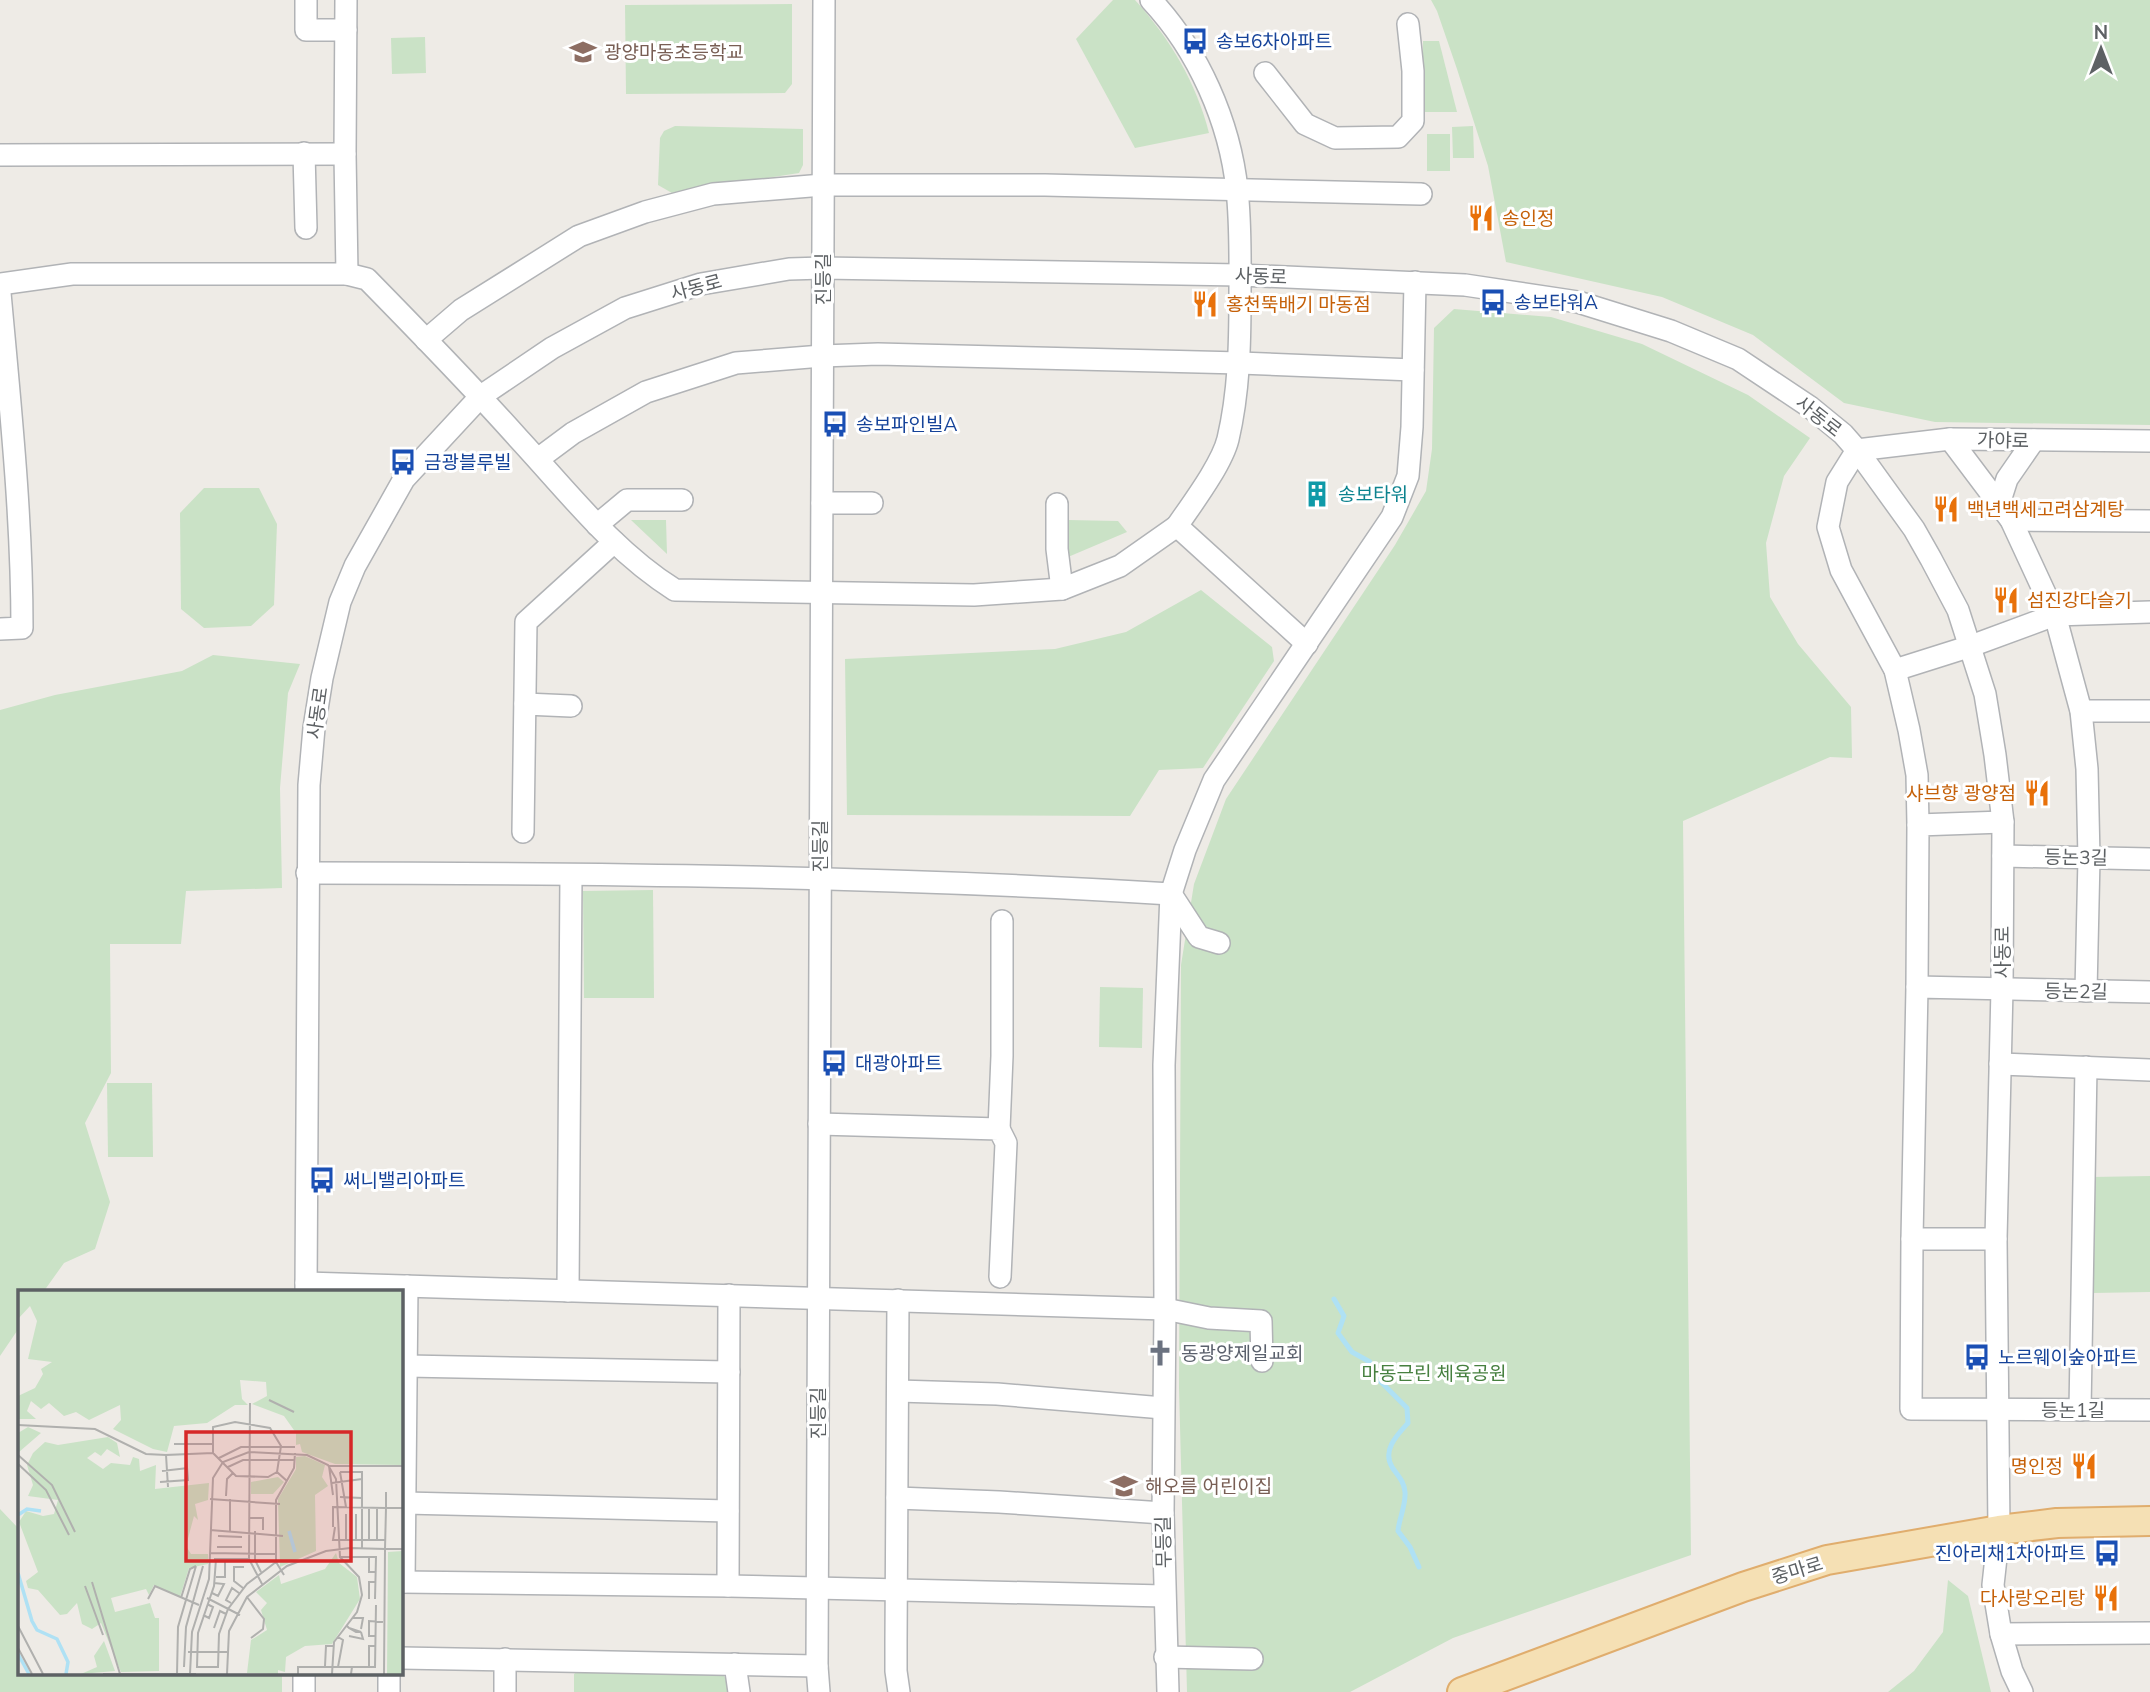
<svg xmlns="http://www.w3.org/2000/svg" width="2150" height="1692" font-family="Mulish,'Noto Sans KR',sans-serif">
  <rect width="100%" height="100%" fill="#eeebe6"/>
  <!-- green -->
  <g fill="#cae2c6">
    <path d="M1113 0H1135C1170 39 1196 82 1209 133L1135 148 1076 39Z"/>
    <polygon points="1431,0 2150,0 2150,425 1935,422 1844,403 1753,335 1662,297 1506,262 1488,166 1457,69 1437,11"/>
    <polygon points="792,4 792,84 785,93 626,94 625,5"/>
    <polygon points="425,37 426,73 392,74 391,38"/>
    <polygon points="1423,41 1439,41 1457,112 1423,112"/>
    <polygon points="675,126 803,129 803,165 799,173 672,193 658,185 660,138 664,131"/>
    <polygon points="1473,126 1474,158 1453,158 1452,127"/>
    <rect x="1427" y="134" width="23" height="37"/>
    <polygon points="1454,309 1551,317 1642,344 1748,395 1810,438 1784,476 1766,543 1770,597 1798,644 1851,707 1852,758 1830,757 1683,821 1691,1555 1453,1638 1350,1692 1187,1692 1179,1388 1181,965 1194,884 1226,799 1395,545 1426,491 1432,449 1434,328"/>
    <polygon points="204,488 259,488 277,524 274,605 251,626 204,628 181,609 180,513"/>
    <polygon points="631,520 666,520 667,554"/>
    <polygon points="1068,520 1118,521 1127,532 1068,557"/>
    <polygon points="1201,590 1272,647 1274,661 1203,768 1159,770 1130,816 847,815 845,659 1055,649 1126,632"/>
    <polygon points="213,655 300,664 288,693 280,788 282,888 186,891 181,944 110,944 111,1073 85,1123 110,1202 95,1249 64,1263 44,1291 19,1291 19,1328 0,1356 0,710 55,695 182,671"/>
    <polygon points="653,890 654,998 584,998 583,891"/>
    <polygon points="1100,987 1143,988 1142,1048 1099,1047"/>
    <polygon points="107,1083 152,1083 153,1157 108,1157"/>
    <polygon points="2150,1176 2150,1292 2093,1293 2092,1177"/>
    <polygon points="0,1509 19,1529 19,1673 282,1673 282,1692 0,1692"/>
    <polygon points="1948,1580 1968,1596 1991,1692 1888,1692 1914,1671 1943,1632"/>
    <polygon points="581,1668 720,1672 728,1681 729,1692 574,1692 574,1674"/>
  </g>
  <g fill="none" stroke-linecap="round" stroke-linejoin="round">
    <!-- stream -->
    <path stroke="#afe1f4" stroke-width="5" d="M1334 1299 1344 1316 1338 1333 1352 1352 1370 1362 1379 1380 1407 1408 1408 1423C1397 1435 1382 1450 1392 1467 1398 1476 1404 1481 1405 1492 1406 1506 1399 1518 1398 1531L1410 1547 1419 1567"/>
    <!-- minor casing -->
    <g stroke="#b1b3b6" stroke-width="24">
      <g id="minor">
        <polyline points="306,0 306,30 346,30"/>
        <path d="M346 0 345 154 347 274 367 279C418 331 469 383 518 438 568 492 613 551 675 590L974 595 1062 589 1120 566 1177 526"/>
        <path d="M1151 0C1198 50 1230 122 1237 190 1241 225 1240 261 1240 297 1240 344 1239 392 1228 439 1222 464 1192 504 1177 526L1307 644"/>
        <polyline points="1265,73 1305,124 1335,138 1398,137 1413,121 1413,71 1408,24"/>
        <polyline points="304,153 306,228"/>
        <polyline points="0,155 345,154"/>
        <polyline points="0,284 72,274 347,274"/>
        <path d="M0 293C10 404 22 516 22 628L0 629"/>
        <polyline points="426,340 461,310 579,236 645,212 713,194 823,185 1045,185 1421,194"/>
        <polyline points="1950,439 2011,520 2055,615 2081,711 2087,769 2089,858 2086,991"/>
        <polyline points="1857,450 1837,482 1828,527 1841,570 1895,670 1909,730 1917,775 1918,825"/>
        <polyline points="1857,450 1950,439 2150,441"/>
        <polyline points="538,459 573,433 646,392 736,363 822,356 878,354 1240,363 1413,370"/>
        <polyline points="822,503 872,503"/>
        <polyline points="1057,504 1057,549 1062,589"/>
        <polyline points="1999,504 2007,479 2034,440"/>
        <polyline points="2011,520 2150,521"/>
        <polyline points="597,525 627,500 682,500"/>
        <polyline points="1895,670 1971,646 2055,615 2150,612"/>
        <polyline points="525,704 571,706"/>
        <polyline points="2081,711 2150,711"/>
        <polyline points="523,832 526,622 614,542"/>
        <polyline points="2003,856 2150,859"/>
        <path d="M307 873C595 873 884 876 1171 894L1199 937 1219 943"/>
        <polyline points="1917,987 1918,825 2003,822"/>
        <polyline points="2000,1064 2150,1070"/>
        <polyline points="819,1124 999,1129 1006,1143 1000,1277"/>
        <polyline points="999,1129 1002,1056 1002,921"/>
        <polyline points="1912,1239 1917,987 2150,992"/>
        <polyline points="1996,1239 1912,1239 1911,1409 2150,1410"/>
        <polyline points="306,1283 1165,1309 1209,1318 1261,1321 1262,1361"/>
        <polyline points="306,1291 309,785 314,728 322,678 340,602 355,566 404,479 481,396 552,348 625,308 701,284 789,269 823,268 1240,275 1465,285 1578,302 1671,331 1738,359 1810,407 1843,434 1857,450 1914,529 1931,559 1958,610 1985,694 1995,755 2003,822 2002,989 1996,1239 1999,1530 1993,1585 2001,1634 2012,1671 2022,1692"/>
        <polyline points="568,1291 571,875"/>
        <polyline points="898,1300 896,1641 896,1671 899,1692"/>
        <polyline points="407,1366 729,1372"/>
        <polyline points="898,1391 997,1394 1163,1408"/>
        <polyline points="2080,1410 2086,1067"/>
        <polyline points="897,1498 999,1502 1163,1513"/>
        <polyline points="405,1503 728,1511"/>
        <polyline points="401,1582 728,1586 1164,1596"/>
        <polyline points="404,1582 407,1286"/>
        <polyline points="728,1586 729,1295"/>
        <polyline points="2001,1634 2150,1633"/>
        <polyline points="1165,1657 1252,1659"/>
        <polyline points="401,1658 817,1666"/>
        <polyline points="735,1664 739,1692"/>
        <polyline points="304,1692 304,1673"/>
        <polyline points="389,1692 389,1673"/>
        <polyline points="505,1692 505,1659"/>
        <polyline points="819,1692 817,1666 824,0"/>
        <polyline points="1168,1692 1163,1513 1165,1309 1164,1065 1171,894 1185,850 1214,780 1392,517 1408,476 1412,427 1415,282"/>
      </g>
    </g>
    <!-- major casing -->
    <g stroke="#e0ad6d" stroke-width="32">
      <polyline id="major" points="1462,1692 1743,1587 1827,1560 1999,1530 2057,1523 2150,1521"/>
    </g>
    <!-- minor -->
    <use href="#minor" stroke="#fff" stroke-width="21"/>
    <!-- major -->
    <use href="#major" stroke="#f5e0b4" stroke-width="28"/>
  </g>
  <!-- icons -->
  <defs>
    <g id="bus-bare" transform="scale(2.1)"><path d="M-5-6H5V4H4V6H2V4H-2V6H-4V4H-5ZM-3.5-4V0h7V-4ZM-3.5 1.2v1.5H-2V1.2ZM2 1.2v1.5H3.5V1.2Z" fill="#1a4fb4" stroke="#fff" stroke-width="2.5" paint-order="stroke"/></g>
    <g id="school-bare" transform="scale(2.1)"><path d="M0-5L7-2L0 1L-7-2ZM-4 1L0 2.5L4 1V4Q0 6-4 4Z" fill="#8d6e63" stroke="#fff" stroke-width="2.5" paint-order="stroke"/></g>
    <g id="restaurant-bare" transform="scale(2.1)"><path d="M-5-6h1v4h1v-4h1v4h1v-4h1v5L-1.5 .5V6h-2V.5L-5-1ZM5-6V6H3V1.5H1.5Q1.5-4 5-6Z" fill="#e8710a" stroke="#fff" stroke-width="2.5" paint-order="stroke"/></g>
    <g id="building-bare" transform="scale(2.1)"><path d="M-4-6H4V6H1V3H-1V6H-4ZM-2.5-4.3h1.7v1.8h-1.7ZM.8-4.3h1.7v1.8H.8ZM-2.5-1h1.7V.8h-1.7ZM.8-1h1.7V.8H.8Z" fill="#0f9aa8" stroke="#fff" stroke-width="2.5" paint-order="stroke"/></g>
    <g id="church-bare" transform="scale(2.1)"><path d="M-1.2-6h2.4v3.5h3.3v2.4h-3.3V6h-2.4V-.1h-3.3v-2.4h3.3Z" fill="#6b7280" stroke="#fff" stroke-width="2.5" paint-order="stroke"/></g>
  </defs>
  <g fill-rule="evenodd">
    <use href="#bus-bare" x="1195" y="41"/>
    <use href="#school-bare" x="583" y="52"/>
    <use href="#restaurant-bare" x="1481" y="218"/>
    <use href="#bus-bare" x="1493" y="302"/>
    <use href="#restaurant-bare" x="1205" y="304"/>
    <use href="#bus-bare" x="835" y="424"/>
    <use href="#bus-bare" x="403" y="462"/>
    <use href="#building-bare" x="1317" y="494"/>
    <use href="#restaurant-bare" x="1946" y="509"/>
    <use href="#restaurant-bare" x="2006" y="600"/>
    <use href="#restaurant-bare" x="2037" y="793"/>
    <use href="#bus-bare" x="834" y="1063"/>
    <use href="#bus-bare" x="322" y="1180"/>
    <use href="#church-bare" x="1160" y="1353"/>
    <use href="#bus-bare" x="1977" y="1357"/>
    <use href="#restaurant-bare" x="2084" y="1466"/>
    <use href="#school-bare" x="1124" y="1486"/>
    <use href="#bus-bare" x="2107" y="1553"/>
    <use href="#restaurant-bare" x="2106" y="1598"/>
  </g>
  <g text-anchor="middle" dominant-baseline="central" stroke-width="6" stroke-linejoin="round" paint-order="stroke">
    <!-- transit labels -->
    <g font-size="19" fill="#164399" stroke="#fff" text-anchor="start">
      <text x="1216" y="41">송보6차아파트</text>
      <text x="1514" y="302">송보타워A</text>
      <text x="856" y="424">송보파인빌A</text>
      <text x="424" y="462">금광블루빌</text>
      <text x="855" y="1063">대광아파트</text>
      <text x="343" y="1180">써니밸리아파트</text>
      <text x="1998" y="1357">노르웨이숲아파트</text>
      <text x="2086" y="1553" text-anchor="end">진아리채1차아파트</text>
    </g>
    <!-- education labels -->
    <g font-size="19" fill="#785e54" stroke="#fff" text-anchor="start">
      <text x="604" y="52">광양마동초등학교</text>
      <text x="1145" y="1486">해오름 어린이집</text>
    </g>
    <!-- food labels -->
    <g font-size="19" fill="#c56008" stroke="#fff" text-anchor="start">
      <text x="1502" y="218">송인정</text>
      <text x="1226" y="304">홍천뚝배기 마동점</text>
      <text x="1967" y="509">백년백세고려삼계탕</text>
      <text x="2027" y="600">섬진강다슬기</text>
      <text x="2016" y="793" text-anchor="end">샤브향 광양점</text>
      <text x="2063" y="1466" text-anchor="end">명인정</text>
      <text x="2085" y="1598" text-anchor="end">다사랑오리탕</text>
    </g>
    <!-- street labels -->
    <g font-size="19" fill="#5d6164" stroke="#fff">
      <text transform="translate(1261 276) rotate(2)">사동로</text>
      <text transform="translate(823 279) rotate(-90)">진등길</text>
      <text transform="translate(696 287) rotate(-15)">사동로</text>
      <text transform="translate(1819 416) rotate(38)">사동로</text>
      <text transform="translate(2003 440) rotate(1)">가야로</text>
      <text transform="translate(317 713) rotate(-82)">사동로</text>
      <text transform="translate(820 846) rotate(-90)">진등길</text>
      <text transform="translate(2076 857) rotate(1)">등논3길</text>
      <text transform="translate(2002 952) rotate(-90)">사동로</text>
      <text transform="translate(2076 991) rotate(1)">등논2길</text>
      <text x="2073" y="1410">등논1길</text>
      <text transform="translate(818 1413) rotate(-90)">진등길</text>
      <text transform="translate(1163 1542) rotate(-91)">무등길</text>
      <text transform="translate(1797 1570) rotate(-17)">중마로</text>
    </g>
    <!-- culture labels -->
    <g font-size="19" fill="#0d838f" stroke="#fff" text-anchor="start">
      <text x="1338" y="494">송보타워</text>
    </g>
    <!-- worship labels -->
    <g font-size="19" fill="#5b616d" stroke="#fff" text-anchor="start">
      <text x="1181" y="1353">동광양제일교회</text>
    </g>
    <!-- park labels -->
    <g font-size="19" fill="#478040" stroke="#fff">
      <text x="1434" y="1373">마동근린 체육공원</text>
    </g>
  </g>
  <!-- overview -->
  <g transform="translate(18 1290)">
    <rect width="385" height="385" fill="#eeebe6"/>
    <path d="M0 1H385V175L317 174 284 162 282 154 278 155V143L266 126 234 114 249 106 248 92 222 90 224 109 230 115H217L189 133 156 136 149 162 135 159 95 139 103 130 102 115 71 130 58 122 46 126 31 113 23 119 13 111 9 121 18 129H0V106L17 98 25 84 23 79 34 72 10 69 19 31 12 16 0 29ZM10 137 23 143 1 162 0 143ZM90 147 99 153 102 167 89 159 83 166 77 162 69 168 85 179 93 173 112 175 115 167 121 169 122 181 138 175 137 199 191 193 190 210 177 214 180 230 176 226 168 256 173 264H190V274L171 278 162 307 136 295 131 305 128 299 93 308 97 322 132 313 137 328H141V381L103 382 83 333 74 339 64 334 59 313 49 324 42 325 20 300 10 298 8 291 20 282 1 232 8 221 25 226 36 224 40 210 10 206 15 195 9 175 15 163 27 152 40 155ZM287 166 307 175 304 187 310 196 297 205 298 261 262 277 260 209 278 179V167ZM260 187 266 192 255 204H233V192ZM385 261V384H369L370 262ZM318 263 321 273 339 287 342 309 314 354 287 356 268 367 267 382 260 380V384L229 383 233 350 249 340 243 320 249 313 238 302 261 285 263 294 307 279ZM86 351 97 381 63 384 79 377 76 366Z" fill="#cae2c6"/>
    <path fill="none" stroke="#afe1f4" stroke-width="3.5" d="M0 225 9 219 23 221M271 241 277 262M0 283 14 331 19 340 39 349 50 372 48 384M0 364 11 384"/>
    <path fill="none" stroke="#b0b0ae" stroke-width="2" d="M251 110 276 122M232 113 231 269 244 294M0 135 77 139 128 164 148 165M156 154H195M0 165 34 195 57 242M201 168 223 157H277M0 174 28 200 51 245M311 176H385M311 176 315 205M210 177 225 170H277M144 181 170 178M259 182 250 187 218 186 195 163V137L217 132 252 138 263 156 259 182 269 191M322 182H344V258M322 182 328 217M142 192 170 190 168 164M314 193 344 189M150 197 148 165 195 163M208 206 209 189 215 183M322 207 344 208M192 209 262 214M351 218V250M359 218V250M385 218H368L367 259H385M231 228H245V240M315 237V217L368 218V202M317 237 315 250H368M192 240 265 246M212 241V209M237 241V270L243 282M200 246 224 247M328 250V224M338 250V224M199 257H224M192 263 258 264M322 267H358L357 309M351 267V282H358M196 269H231M198 269 196 296 180 343 179 377H200L201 344 210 319 229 294 258 272M266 285 258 272V210L276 178 277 163M198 287H207V269M74 292 102 384M67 296 85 345M225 298 216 291V277H226M194 303 200 306 206 294 196 293M229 307 246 329 245 339 233 348M163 308 172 279 178 276M189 308 222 325M130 309 137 296 181 315M351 309V292H358M213 313 208 310 214 298 221 303M185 325 191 328 195 317 189 314M335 328H345L343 339M0 336 25 384M329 336 331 338 338 342H343L331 338M196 338 202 321 208 324M331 346 345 349 343 342M357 346H351V331L365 332M0 358 14 384M170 362H209M307 376 308 356H315M166 377 168 337 185 276M320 377H334L333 384M334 377H357L358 315M351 377V356H357M85 384H178M159 384 160 337 178 276M172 384 174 342 191 289 195 188 205 172 231 162 289 165 310 175 318 189 322 267 341 287 344 305 339 322 316 352 314 384M209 384 211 341 229 307 269 276 308 261 332 258 367 259 366 384M280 384V377H320L325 350 320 347"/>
    <path fill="#d62828" fill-opacity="0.15" stroke="#d62828" stroke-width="3.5" d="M168 142H333V271H168Z"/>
    <rect width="385" height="385" fill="none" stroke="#5d6164" stroke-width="3.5"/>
  </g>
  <!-- north arrow -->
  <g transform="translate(2101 49)" stroke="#ffffff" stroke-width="5" paint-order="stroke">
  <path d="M0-5L12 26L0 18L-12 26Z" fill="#5d6164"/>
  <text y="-10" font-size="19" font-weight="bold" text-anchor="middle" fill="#5d6164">N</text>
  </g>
</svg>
